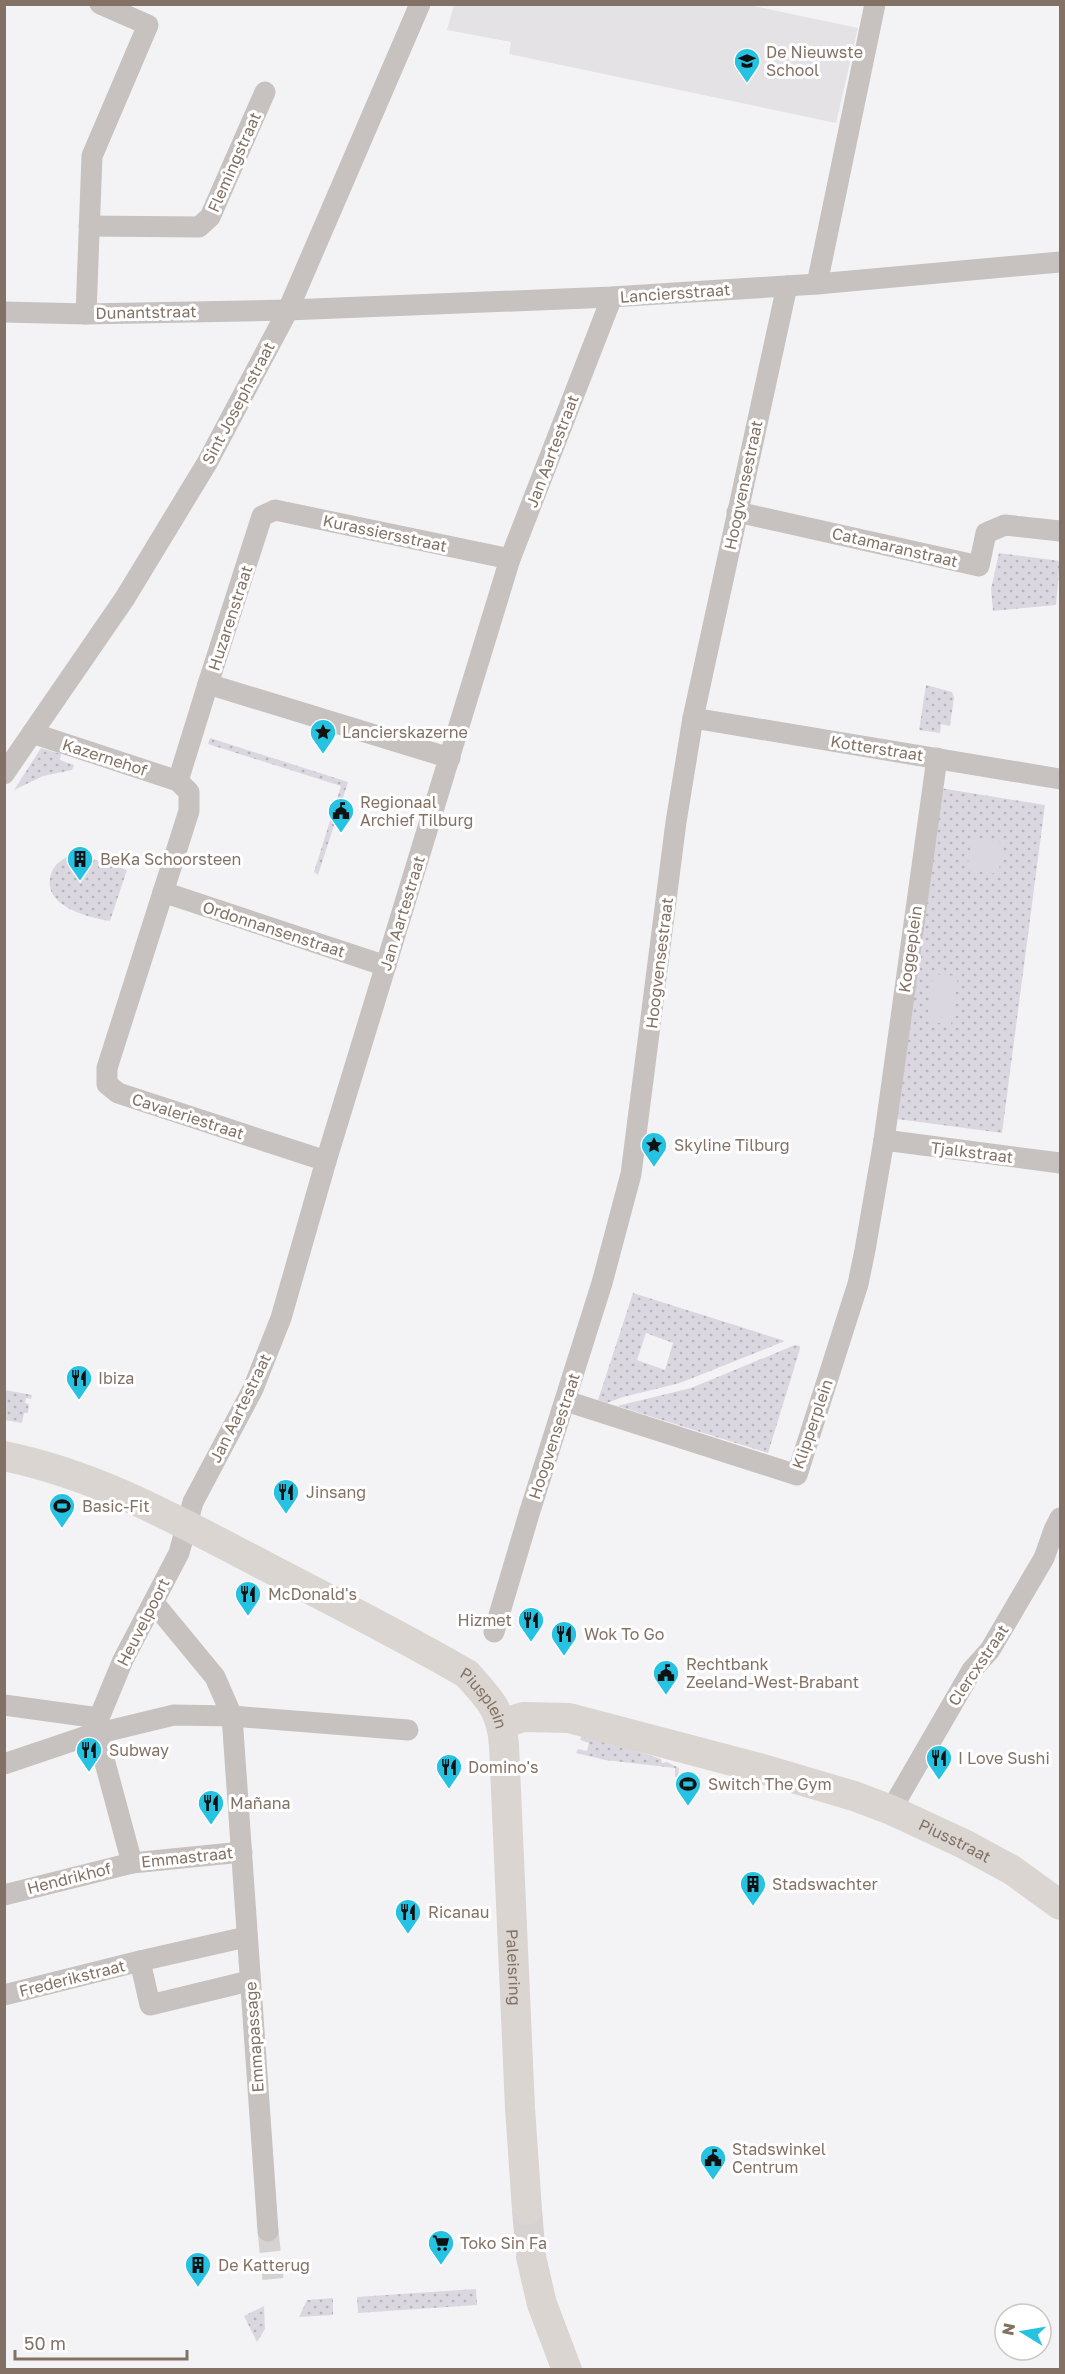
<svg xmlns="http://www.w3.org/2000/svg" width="1065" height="2374" font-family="'Golos Text',sans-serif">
  <defs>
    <pattern id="grass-dots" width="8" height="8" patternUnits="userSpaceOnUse" patternTransform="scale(1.5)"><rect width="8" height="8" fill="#dbd7e0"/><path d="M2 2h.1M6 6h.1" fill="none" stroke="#b7b3b9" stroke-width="1.8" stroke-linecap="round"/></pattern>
  </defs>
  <rect width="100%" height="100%" fill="#f3f3f6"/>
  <!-- built -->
  <polygon fill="#e4e2e4" points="454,5 749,5 858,28 836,123 509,54 511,42 447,30"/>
  <!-- grass -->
  <g fill="url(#grass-dots)" fill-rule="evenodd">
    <polygon points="999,553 1060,561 1056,605 993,611 991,589"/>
    <polygon points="926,685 952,692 954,697 950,726 941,724 940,733 919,730"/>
    <polygon points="210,738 348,782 318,875 314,872 341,786 208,744"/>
    <polygon points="41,748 61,754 60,760 74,765 72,770 43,776 14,790"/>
    <polygon points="940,788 1045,805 1002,1133 897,1119"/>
    <path d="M72 855 84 856 127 870 110 921C87 917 41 906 51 874 54 864 63 858 72 855Z"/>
    <path d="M633 1293 785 1341 680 1383 623 1397 607 1403 598 1400ZM646 1333 673 1343 665 1370 637 1360Z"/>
    <polygon points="795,1345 800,1346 800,1349 768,1453 617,1406 691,1388"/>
    <polygon points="5,1390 32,1395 31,1399 26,1398 25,1403 29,1404 28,1413 24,1413 22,1423 5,1420"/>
    <polygon points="583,1733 661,1759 662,1763 667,1762 679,1768 678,1777 675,1777 675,1768 605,1760 576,1753 578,1749 587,1751 589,1743 580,1740"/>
    <polygon points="476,2289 477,2305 358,2313 357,2297"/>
    <polygon points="333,2298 333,2315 299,2317 307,2300"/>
    <polygon points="264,2306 265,2329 257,2342 244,2316"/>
  </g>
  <!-- pitch -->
  <g fill="#dbd7e0">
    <polygon points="972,837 1004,843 998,874 967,869"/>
    <polygon points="933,974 958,976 951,1025 927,1021"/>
  </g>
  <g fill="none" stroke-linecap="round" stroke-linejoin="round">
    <!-- street-tunnel -->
    <polyline stroke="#d7d2d2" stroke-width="21" stroke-dasharray="21 10" stroke-linecap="butt" points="268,2231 273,2279"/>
    <!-- secondary-tunnel -->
    <polyline stroke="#d7d2d2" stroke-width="30" stroke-dasharray="30 15" stroke-linecap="butt" points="527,2210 531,2257"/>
    <!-- street -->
    <g stroke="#c7c2bf" stroke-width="21">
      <polyline points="89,226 199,227 210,217 265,92"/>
      <polyline points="817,284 875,4"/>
      <polyline points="4,312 86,314 288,310 612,297 817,284 1060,262"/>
      <polyline points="86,314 92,156 148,25 100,4"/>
      <polyline points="737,512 979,566 986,533 1005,525 1060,531"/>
      <polyline points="693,718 1060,779"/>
      <polyline points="32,733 178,781 189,792 189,811 107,1068 107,1084 118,1093 326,1161"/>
      <polyline points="450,758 208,684 262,516 275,510 510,559"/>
      <polyline points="4,774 125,598 207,463 288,310 420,4"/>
      <polyline points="178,781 208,684"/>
      <polyline points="163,892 386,966"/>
      <polyline points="884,1140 1060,1163"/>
      <polyline points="566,1401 797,1475 858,1284 865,1250 884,1140 937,758"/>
      <polyline points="154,1603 215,1677 232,1716 268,2231"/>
      <polyline points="494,1632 529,1514 602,1283 631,1174 676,822 693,718 787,286"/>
      <polyline points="4,1705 99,1718"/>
      <polyline points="4,1764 87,1736 174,1715 232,1716 408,1730"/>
      <polyline points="891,1810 972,1670 990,1650 1044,1558 1054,1530 1060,1518"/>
      <polyline points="132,1863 97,1733 99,1718 123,1660 179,1553 193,1502 253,1389 281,1318 326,1161 510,559 612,297"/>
      <polyline points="4,1895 132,1863 242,1852"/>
      <polyline points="246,1937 140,1961 150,2005 249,1981"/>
      <polyline points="4,1995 140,1961"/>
    </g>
    <!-- secondary -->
    <g stroke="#dad5d1" stroke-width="30">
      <path id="s1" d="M4 1456C101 1476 180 1522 267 1567 334 1602 402 1636 467 1674 490 1700 501 1709 504 1745L520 2108 527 2210"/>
      <path id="s2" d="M502 1724 523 1717 569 1718 759 1768 854 1796 891 1810 964 1844 1012 1870 1060 1905"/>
      <polyline points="531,2257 542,2304 567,2370"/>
    </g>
  </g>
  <!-- icons -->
  <defs>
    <g id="school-pin" transform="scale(1.35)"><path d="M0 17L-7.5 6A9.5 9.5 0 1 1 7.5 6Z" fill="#26c2e2" stroke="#fff"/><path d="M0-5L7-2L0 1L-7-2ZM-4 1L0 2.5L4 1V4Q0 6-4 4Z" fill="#111"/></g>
    <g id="sight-pin" transform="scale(1.35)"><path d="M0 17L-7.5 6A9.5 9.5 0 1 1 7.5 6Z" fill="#26c2e2" stroke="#fff"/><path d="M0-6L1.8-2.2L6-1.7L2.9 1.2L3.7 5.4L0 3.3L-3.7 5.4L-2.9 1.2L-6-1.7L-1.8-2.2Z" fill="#111"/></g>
    <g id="civic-pin" transform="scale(1.35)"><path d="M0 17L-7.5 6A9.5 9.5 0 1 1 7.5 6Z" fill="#26c2e2" stroke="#fff"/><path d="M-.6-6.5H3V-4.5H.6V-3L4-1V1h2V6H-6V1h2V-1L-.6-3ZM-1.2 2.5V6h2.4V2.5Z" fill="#111"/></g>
    <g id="building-pin" transform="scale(1.35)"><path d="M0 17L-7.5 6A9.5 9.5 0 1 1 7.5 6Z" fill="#26c2e2" stroke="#fff"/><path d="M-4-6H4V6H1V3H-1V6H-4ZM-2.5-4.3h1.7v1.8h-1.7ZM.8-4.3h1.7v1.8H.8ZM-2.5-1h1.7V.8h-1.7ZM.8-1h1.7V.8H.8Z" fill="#111"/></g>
    <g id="restaurant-pin" transform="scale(1.35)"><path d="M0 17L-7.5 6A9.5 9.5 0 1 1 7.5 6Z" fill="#26c2e2" stroke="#fff"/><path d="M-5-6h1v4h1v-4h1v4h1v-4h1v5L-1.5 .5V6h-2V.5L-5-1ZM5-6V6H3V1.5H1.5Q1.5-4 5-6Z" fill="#111"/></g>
    <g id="stadium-pin" transform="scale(1.35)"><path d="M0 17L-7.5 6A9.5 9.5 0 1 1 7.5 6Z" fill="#26c2e2" stroke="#fff"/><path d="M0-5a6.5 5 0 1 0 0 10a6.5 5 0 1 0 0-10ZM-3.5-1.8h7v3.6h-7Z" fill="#111"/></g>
    <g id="supermarket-pin" transform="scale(1.35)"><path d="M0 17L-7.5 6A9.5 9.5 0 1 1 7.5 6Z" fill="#26c2e2" stroke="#fff"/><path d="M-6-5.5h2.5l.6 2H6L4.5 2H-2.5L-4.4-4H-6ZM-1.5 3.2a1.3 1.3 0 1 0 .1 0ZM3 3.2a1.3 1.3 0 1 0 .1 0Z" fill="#111"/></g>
  </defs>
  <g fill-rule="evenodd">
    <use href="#school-pin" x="747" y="61"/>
    <use href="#sight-pin" x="323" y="732"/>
    <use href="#civic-pin" x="341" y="811"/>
    <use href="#building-pin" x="80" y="859"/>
    <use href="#sight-pin" x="654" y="1145"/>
    <use href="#restaurant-pin" x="79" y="1378"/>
    <use href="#restaurant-pin" x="286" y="1492"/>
    <use href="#stadium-pin" x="62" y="1506"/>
    <use href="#restaurant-pin" x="248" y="1594"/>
    <use href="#restaurant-pin" x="531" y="1620"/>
    <use href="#restaurant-pin" x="564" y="1634"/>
    <use href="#civic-pin" x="666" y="1673"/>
    <use href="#restaurant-pin" x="89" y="1750"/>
    <use href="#restaurant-pin" x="939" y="1758"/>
    <use href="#restaurant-pin" x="449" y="1767"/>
    <use href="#stadium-pin" x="688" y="1784"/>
    <use href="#restaurant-pin" x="211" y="1803"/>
    <use href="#building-pin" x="753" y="1884"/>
    <use href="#restaurant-pin" x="408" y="1912"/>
    <use href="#civic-pin" x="713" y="2158"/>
    <use href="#supermarket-pin" x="441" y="2243"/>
    <use href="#building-pin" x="198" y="2265"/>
  </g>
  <g text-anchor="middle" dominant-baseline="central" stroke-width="6" stroke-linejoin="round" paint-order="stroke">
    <!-- poi labels -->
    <g font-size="16" fill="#847165" stroke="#fff" text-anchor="start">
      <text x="766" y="52">De Nieuwste<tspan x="766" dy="18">School</tspan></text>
      <text x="342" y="732">Lancierskazerne</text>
      <text x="360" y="802">Regionaal<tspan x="360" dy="18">Archief Tilburg</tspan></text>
      <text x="100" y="859">BeKa Schoorsteen</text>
      <text x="674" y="1145">Skyline Tilburg</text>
      <text x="98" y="1378">Ibiza</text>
      <text x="306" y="1492">Jinsang</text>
      <text x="82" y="1506">Basic-Fit</text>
      <text x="268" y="1594">McDonald's</text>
      <text x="512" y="1620" text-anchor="end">Hizmet</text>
      <text x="584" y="1634">Wok To Go</text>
      <text x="686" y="1664">Rechtbank<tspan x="686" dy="18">Zeeland-West-Brabant</tspan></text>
      <text x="109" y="1750">Subway</text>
      <text x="958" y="1758">I Love Sushi</text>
      <text x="468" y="1767">Domino's</text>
      <text x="708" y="1784">Switch The Gym</text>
      <text x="230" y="1803">Mañana</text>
      <text x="772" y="1884">Stadswachter</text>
      <text x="428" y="1912">Ricanau</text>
      <text x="732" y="2149">Stadswinkel<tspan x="732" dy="18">Centrum</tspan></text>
      <text x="460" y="2243">Toko Sin Fa</text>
      <text x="218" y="2265">De Katterug</text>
    </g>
    <!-- street labels -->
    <g font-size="16" fill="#847165" stroke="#fff">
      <text transform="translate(234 162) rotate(-66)">Flemingstraat</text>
      <text transform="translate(675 293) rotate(-4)">Lanciersstraat</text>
      <text transform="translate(146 312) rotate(-1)">Dunantstraat</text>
      <text transform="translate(238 403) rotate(-62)">Sint Josephstraat</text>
      <text transform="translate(552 451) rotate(-69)">Jan Aartestraat</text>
      <text transform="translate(743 485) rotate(-78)">Hoogvensestraat</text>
      <text transform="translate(385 533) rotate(12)">Kurassiersstraat</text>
      <text transform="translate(895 547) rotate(13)">Catamaranstraat</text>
      <text transform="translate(230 618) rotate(-72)">Huzarenstraat</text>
      <text transform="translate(877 748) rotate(9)">Kotterstraat</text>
      <text transform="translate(105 757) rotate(18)">Kazernehof</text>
      <text transform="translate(402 913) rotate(-73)">Jan Aartestraat</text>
      <text transform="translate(274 929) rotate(18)">Ordonnansenstraat</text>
      <text transform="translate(910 949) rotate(-82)">Koggeplein</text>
      <text transform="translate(659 963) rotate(-83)">Hoogvensestraat</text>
      <text transform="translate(188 1116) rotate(18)">Cavaleriestraat</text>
      <text transform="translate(972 1152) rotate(7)">Tjalkstraat</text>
      <text transform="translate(240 1408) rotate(-64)">Jan Aartestraat</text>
      <text transform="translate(812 1424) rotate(-71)">Klipperplein</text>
      <text transform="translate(554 1436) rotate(-72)">Hoogvensestraat</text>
      <text transform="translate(143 1622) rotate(-63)">Heuvelpoort</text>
      <text transform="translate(978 1665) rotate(-56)">Clercxstraat</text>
      <text stroke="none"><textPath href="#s1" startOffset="543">Piusplein</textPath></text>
      <text stroke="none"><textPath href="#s2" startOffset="474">Piusstraat</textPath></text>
      <text transform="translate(187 1857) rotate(-6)">Emmastraat</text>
      <text transform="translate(69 1878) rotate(-14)">Hendrikhof</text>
      <text stroke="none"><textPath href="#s1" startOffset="818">Paleisring</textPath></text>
      <text transform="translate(72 1978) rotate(-14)">Frederikstraat</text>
      <text transform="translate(254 2037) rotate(-94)">Emmapassage</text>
    </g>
  </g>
  <!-- border -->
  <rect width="1065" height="2374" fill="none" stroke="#847165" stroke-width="12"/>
  <!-- north arrow -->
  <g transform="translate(1023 2332) rotate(281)"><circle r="28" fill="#ffffff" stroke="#cec6c1" stroke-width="1.5"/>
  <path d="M0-4.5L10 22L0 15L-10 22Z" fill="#26c2e2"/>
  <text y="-9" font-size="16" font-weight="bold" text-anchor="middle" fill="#847165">N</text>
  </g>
  <!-- scale -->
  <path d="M15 2350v9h172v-9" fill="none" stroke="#847165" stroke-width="3"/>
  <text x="24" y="2350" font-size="18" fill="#847165" stroke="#ffffff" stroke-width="4.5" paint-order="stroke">50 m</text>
</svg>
